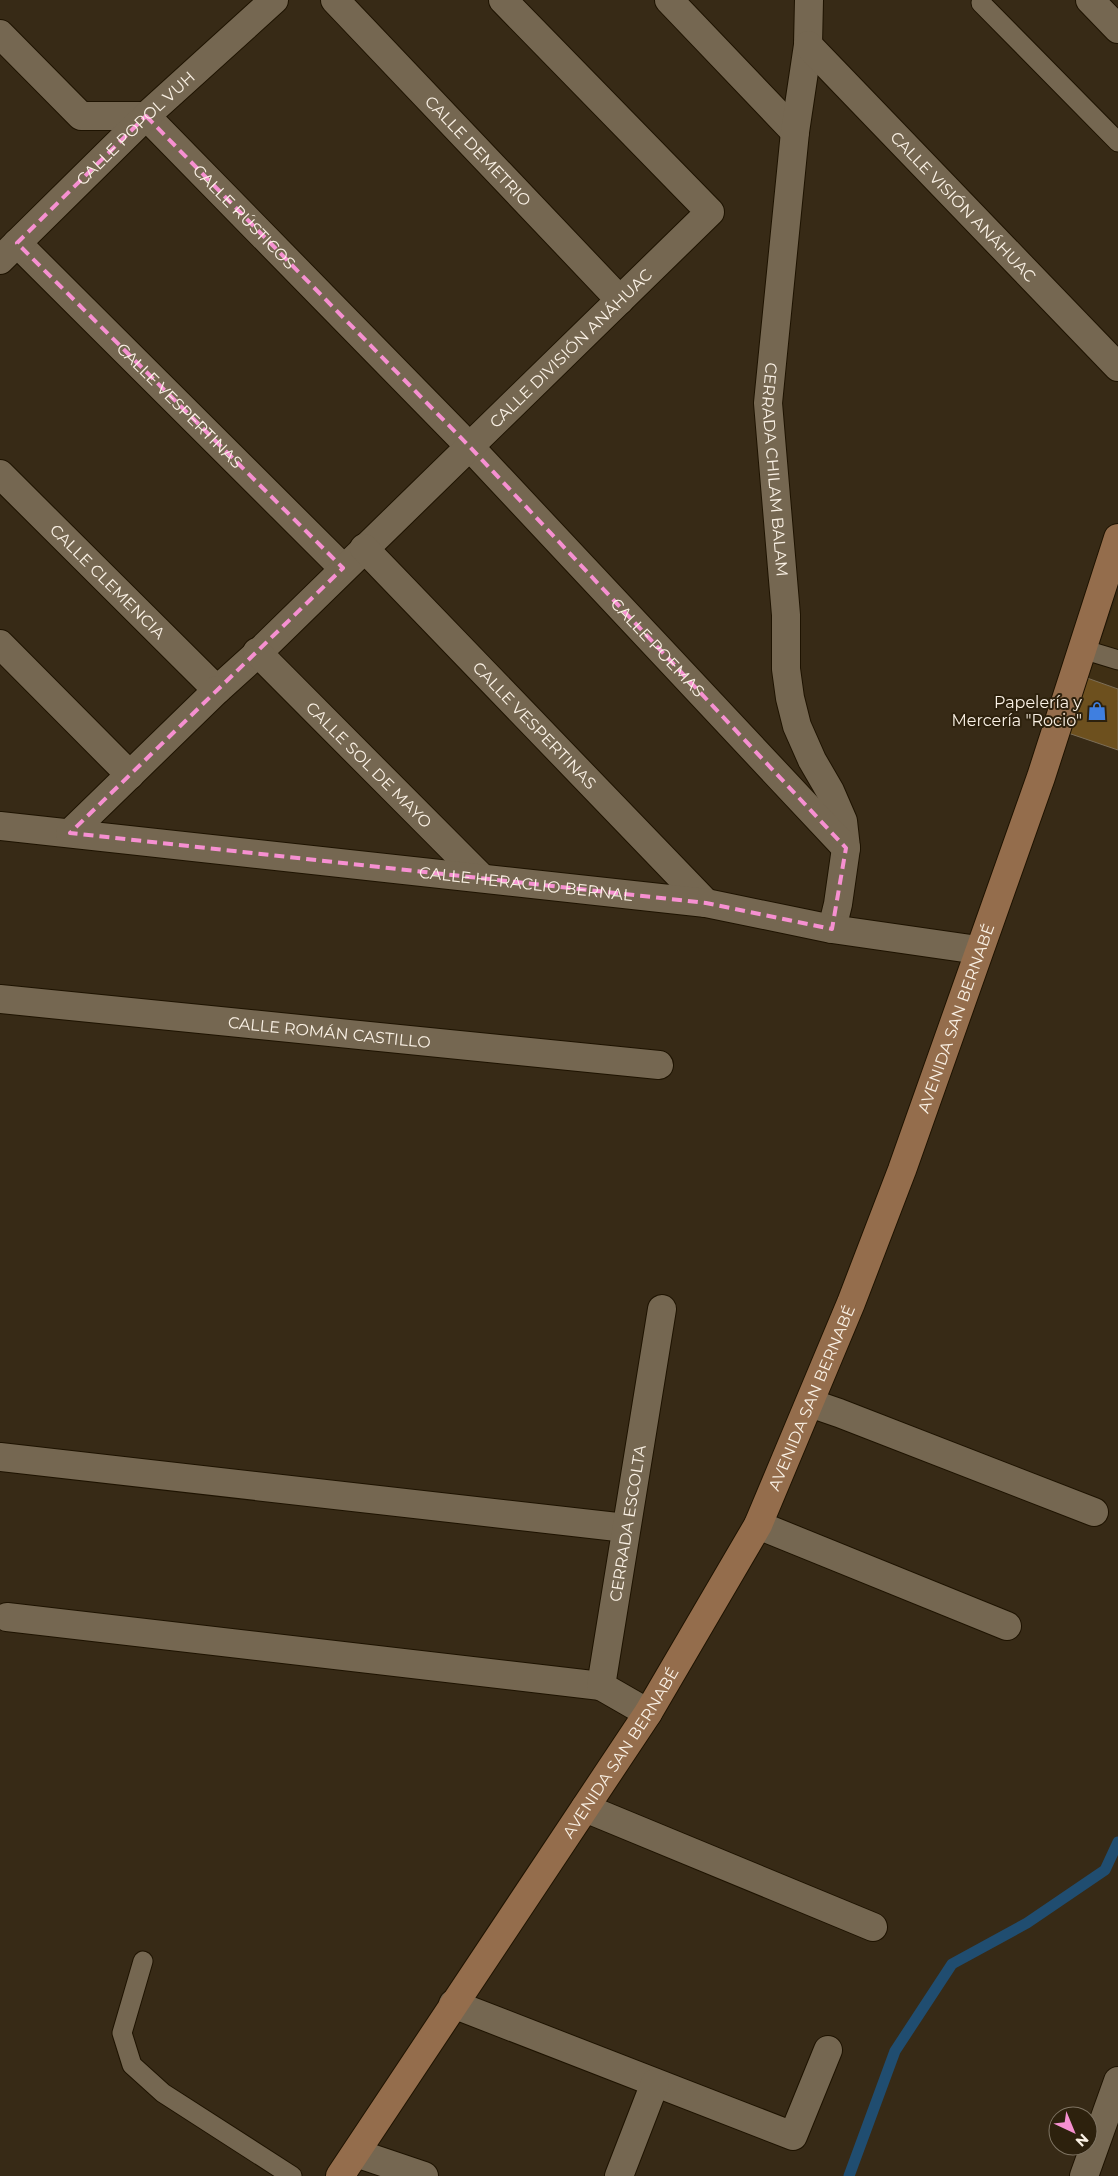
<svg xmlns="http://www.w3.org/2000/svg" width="1118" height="2176" font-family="Montserrat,sans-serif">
  <rect width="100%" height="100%" fill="#372a16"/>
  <!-- built -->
  <polygon fill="#3f2f14" points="1118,593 1118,689 1087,678"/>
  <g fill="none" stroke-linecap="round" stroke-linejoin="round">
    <!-- stream -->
    <polyline stroke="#204d70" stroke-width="11" points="849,2176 895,2051 952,1964 1027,1923 1105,1870 1118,1842"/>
  </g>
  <!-- building -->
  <polygon fill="#6d501e" stroke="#7c6e58" points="1087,678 1118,689 1118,750 1068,733"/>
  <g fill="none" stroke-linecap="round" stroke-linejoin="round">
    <!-- service casing -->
    <g stroke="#1e1301" stroke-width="21">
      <g id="service">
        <polyline points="981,3 1118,142"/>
        <polyline points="1082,649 1118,660"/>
        <polyline points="143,1961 122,2033 132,2065 163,2093 292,2176"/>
      </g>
    </g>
    <!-- pedestrian casing -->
    <g stroke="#1e1301" stroke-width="30">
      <g id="pedestrian">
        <polyline points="669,0 795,132"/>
        <path id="s1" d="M809 0 808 45 795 132 768 403 786 615V669L790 698 797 726 812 760 830 791 843 821 846 848 838 904 832 929"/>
        <polyline points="1090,0 1118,29"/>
        <path id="s2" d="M0 34 81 116H146L470 447 846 848"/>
        <path id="s3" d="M808 45 1118 367"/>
        <path id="s4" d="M17 243 343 568"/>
        <path id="s5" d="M0 260 146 116 274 0"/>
        <path id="s6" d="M0 474 217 690 258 653 710 212 503 0"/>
        <path id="s7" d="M364 548 706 903"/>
        <polyline points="0,644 130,775"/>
        <path id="s8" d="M257 652 481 877"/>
      </g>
    </g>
    <!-- minor casing -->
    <g stroke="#1e1301" stroke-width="30">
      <g id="minor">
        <path id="s9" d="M335 0 620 300"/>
        <path id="s10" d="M0 826 706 903 832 929 978 950"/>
        <polyline points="70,833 217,690"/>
        <path id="s11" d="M0 999 659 1065"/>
        <polyline points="810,1403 839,1413 1094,1512"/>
        <polyline points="0,1457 626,1528"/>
        <polyline points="758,1525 1007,1626"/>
        <polyline points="7,1617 601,1686"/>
        <path id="s12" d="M648 1713 601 1686 662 1309"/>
        <polyline points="585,1808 873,1927"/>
        <polyline points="453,2004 793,2136 828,2050"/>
        <polyline points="356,2153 424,2176"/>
        <polyline points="619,2176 655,2083"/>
        <polyline points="1084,2176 1118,2081"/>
      </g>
    </g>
    <!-- secondary casing -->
    <g stroke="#1e1301" stroke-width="30">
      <g id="secondary">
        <path id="s13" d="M340 2176 648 1713 758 1525 851 1303 902 1170 1041 777 1118 538"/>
      </g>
    </g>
    <!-- service -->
    <use href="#service" stroke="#756751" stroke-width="19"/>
    <!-- pedestrian -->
    <use href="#pedestrian" stroke="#756751" stroke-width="28"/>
    <!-- minor -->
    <use href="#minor" stroke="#756751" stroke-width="28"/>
    <!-- secondary -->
    <use href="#secondary" stroke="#946d4c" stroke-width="28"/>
  </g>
  <!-- marked area -->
  <path fill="none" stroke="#f690d1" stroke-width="4" stroke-dasharray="10 6" stroke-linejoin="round" d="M146 116 470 447 846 848 832 929 706 903 70 833 343 568 17 243Z"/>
  <!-- icons -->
  <defs>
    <g id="shop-bare" transform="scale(1.5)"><path d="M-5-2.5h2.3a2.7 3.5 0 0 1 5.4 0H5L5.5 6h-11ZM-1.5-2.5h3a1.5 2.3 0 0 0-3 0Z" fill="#3f7fe0" stroke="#2d210d" stroke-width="2.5" paint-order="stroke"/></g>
  </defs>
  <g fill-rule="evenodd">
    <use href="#shop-bare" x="1097" y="711"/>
  </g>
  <g text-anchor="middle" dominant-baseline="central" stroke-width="4" stroke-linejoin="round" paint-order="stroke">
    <!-- street labels -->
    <g font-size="16" fill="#faf1e5" stroke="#2d210d">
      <text stroke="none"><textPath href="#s5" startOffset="189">CALLE POPOL VUH</textPath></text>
      <text stroke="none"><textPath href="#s9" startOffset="208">CALLE DEMETRIO</textPath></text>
      <text stroke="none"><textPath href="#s3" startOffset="224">CALLE VISIÓN ANÁHUAC</textPath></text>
      <text stroke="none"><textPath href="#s2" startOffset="321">CALLE RÚSTICOS</textPath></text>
      <text stroke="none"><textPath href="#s6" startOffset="798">CALLE DIVISIÓN ANÁHUAC</textPath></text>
      <text stroke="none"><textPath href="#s4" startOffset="230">CALLE VESPERTINAS</textPath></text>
      <text stroke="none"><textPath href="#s1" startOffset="472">CERRADA CHILAM BALAM</textPath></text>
      <text stroke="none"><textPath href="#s6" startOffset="152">CALLE CLEMENCIA</textPath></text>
      <text stroke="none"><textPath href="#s2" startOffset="918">CALLE POEMAS</textPath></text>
      <text stroke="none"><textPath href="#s7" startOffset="246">CALLE VESPERTINAS</textPath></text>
      <text stroke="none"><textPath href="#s8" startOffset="159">CALLE SOL DE MAYO</textPath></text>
      <text stroke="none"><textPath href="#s10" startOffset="529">CALLE HERACLIO BERNAL</textPath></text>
      <text stroke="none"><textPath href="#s13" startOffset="1318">AVENIDA SAN BERNABÉ</textPath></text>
      <text stroke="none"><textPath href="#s11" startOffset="331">CALLE ROMÁN CASTILLO</textPath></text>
      <text stroke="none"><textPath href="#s13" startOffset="912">AVENIDA SAN BERNABÉ</textPath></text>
      <text stroke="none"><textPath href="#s12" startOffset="219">CERRADA ESCOLTA</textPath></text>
      <text stroke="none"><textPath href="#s13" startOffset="508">AVENIDA SAN BERNABÉ</textPath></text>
    </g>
    <!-- poi labels -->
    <g font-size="16" fill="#faf1e5" stroke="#2d210d" text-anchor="end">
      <text x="1082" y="702">Papelería y<tspan x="1082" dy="18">Mercería "Rocio"</tspan></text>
    </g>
  </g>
  <!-- north arrow -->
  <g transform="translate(1073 2131) rotate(136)"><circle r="24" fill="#2d210d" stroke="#7f7463"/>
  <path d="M0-4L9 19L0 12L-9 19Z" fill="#f690d1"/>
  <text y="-8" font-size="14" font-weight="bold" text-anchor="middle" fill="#faf1e5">N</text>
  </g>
</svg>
